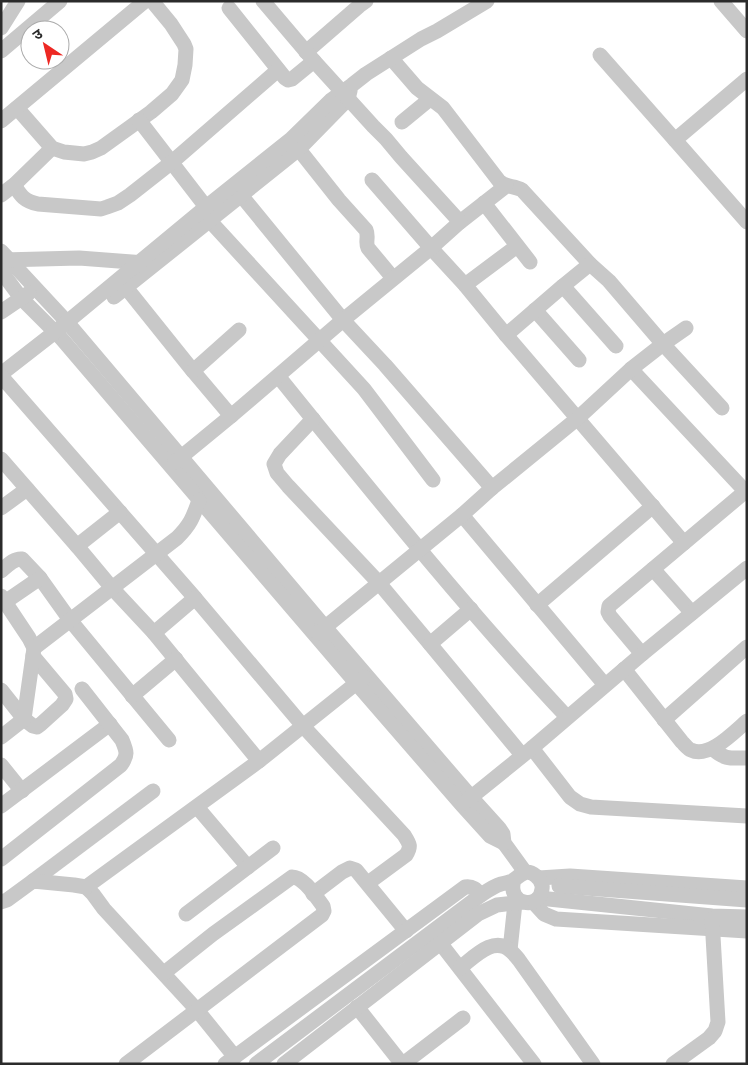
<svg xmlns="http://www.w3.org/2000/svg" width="748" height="1065" font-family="'DejaVu Sans','Noto Sans Devanagari',sans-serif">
  <rect width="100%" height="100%" fill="#fff"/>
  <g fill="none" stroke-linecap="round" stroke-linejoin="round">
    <!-- minor -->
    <g stroke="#c8c8c8" stroke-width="15">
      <polyline points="721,1 747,31"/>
      <polyline points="229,8 285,78 288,80 292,79 314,61"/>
      <polyline points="1,28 18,1"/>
      <polyline points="1,51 60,1"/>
      <polyline points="306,52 359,6 366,1"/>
      <polyline points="600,55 675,140"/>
      <path d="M391 58 417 88 443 108 499 181C506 188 514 185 522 190L590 264 609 281 663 344 722 408"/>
      <polyline points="747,79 675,140 747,222"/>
      <polyline points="17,108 52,148 64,152 84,154 92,152 101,148 151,112 172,94 182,80 185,65 186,49 184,44 171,24 152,1"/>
      <polyline points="139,120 206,207 210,221 364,389 433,480"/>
      <polyline points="1,121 145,1"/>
      <polyline points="402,122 430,99"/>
      <path d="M293 142 339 200 366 230C369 237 365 242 368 248L393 278"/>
      <polyline points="372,180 431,248 465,285 517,246"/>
      <path d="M14 185C21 196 24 201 38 204L101 209 107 207 118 203 130 195 172 162 278 70"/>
      <polyline points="236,189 343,320 385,365 492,488"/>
      <polyline points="1,195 14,185 52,148"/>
      <polyline points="484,203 530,262"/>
      <polyline points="460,222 506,186"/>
      <polyline points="1,251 67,322 325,627 471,797 499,828 503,834 504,843 525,872"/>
      <polyline points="3,260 79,258 145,263"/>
      <polyline points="1,271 21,298 61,338 356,683 462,805 490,836 504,843"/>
      <polyline points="120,280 193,371 231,416"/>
      <polyline points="465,285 506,335 684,543"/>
      <polyline points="563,286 616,346"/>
      <polyline points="114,297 299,149 348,99 350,91"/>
      <polyline points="535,310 579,360"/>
      <polyline points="1,312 29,293"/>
      <polyline points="506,335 563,286 590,264"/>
      <polyline points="631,369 745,491"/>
      <polyline points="193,371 239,330"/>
      <polyline points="1,374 55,332 206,207 291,139 331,100 352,85 366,74 421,39 437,31 487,1"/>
      <polyline points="1,376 195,598"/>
      <path d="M278 376C372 492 465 608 567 717"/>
      <polyline points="313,419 280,454 274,464 277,473 288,486 379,583 430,644"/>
      <polyline points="1,459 77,546 112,588 154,633 259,761"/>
      <polyline points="175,462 231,416 343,320 431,248 460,222 401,157 386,139 373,126 314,61 263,1"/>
      <polyline points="1,508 27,489"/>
      <polyline points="462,515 605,685"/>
      <polyline points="77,546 120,512"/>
      <polyline points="653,569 692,613"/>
      <path d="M1 571C7 566 14 558 22 559L40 578 70 620 169 740"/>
      <polyline points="1,596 29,638 34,648"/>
      <polyline points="5,602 40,578"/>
      <polyline points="537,605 653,506"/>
      <polyline points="471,609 430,644 522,755"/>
      <path d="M154 633 195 598 303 726 404 835C409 843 412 846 406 855L368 883"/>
      <polyline points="318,633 462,515 492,488 578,418 631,369 663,344 686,328"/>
      <polyline points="642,654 610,616 608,612 609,606 747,490"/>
      <path d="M624 669 682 742C685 745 688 749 691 750 709 759 734 732 747 721"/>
      <polyline points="1,690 24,719 33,726 37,727 41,724 62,705 66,699 65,694 33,656"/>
      <polyline points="132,696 176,659"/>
      <polyline points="664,720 747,647"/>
      <path d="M1 737 24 719 34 648 177 538C190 525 193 518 199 500"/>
      <polyline points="532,748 570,797 580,804 591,807 747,816"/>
      <path d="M713 749C725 760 731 758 747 758"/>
      <polyline points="1,765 22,791"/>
      <polyline points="464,803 532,748 642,654 747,568"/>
      <polyline points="1,806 110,724"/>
      <polyline points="197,807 248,867"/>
      <path d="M1 859 121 765C128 755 127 752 122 740L82 689"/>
      <polyline points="539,878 570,876 747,888"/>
      <polyline points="33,881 153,791"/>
      <polyline points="559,886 747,900"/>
      <polyline points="86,887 93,894 104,909 197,1010 235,1057"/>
      <polyline points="313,894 342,872 350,868 356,870 406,931"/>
      <polyline points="539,898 712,916 747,917"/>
      <polyline points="1,902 7,900 33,881 74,885 86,887 259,761 364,677"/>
      <polyline points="533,902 544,914 556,919 747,931"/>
      <polyline points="186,914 273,848"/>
      <polyline points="441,944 534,1064"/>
      <polyline points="510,950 515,903"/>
      <path d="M460 968C474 957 494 935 511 951 514 954 517 957 519 960L593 1064"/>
      <polyline points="357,1007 402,1064"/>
      <path d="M126 1064 322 915 324 911 323 906C316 897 304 877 292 877L213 934 164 973"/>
      <path d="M225 1064 465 887C473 886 476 889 481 895"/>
      <path d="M256 1064 481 895C487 891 494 886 501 884 505 883 509 882 512 881 516 879 518 876 522 874 527 871 531 872 536 876 540 879 543 883 542 889 540 911 506 905 514 880"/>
      <polyline points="284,1064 478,914 497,905 522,902"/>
      <polyline points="403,1064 463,1018"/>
      <polyline points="673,1064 709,1038 715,1031 718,1022 712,919"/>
    </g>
  </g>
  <!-- border -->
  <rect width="748" height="1065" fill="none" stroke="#2b2b2b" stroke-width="5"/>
  <!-- north arrow -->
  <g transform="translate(45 45) rotate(325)"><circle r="24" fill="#ffffff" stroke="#aaaaaa"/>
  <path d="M0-4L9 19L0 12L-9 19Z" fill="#ed2823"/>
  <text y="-8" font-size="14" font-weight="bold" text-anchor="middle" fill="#2b2b2b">उ</text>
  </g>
</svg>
